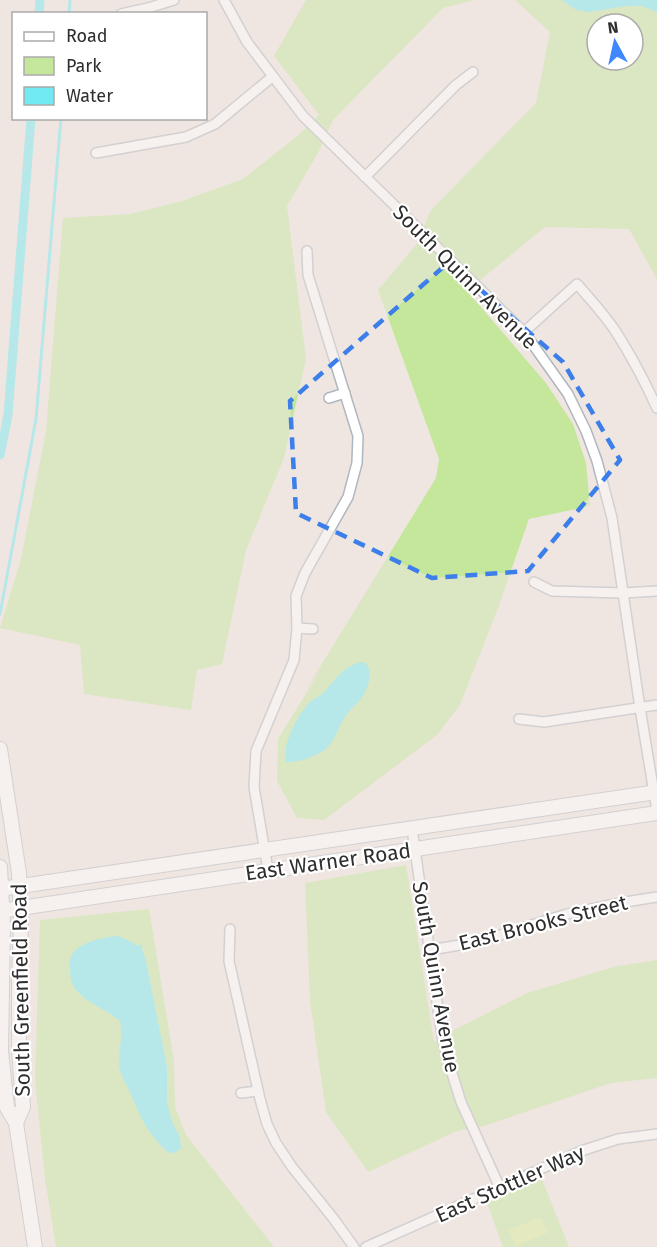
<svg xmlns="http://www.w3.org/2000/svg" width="657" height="1247" font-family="'Fira Sans',sans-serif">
  <rect width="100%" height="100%" fill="#efe6e1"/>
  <!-- green -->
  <g fill="#c4e79c" fill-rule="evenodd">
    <polygon points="306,0 475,0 443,8 333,120 318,153 287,206 306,359 284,458 246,550 222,664 197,670 191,710 84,694 80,645 0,628 21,559 46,431 63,218 130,214 182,201 243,179 300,134 319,115 274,56"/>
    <path d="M515 0H657V279L629 229 545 227 467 291 546 383 573 424 586 463 590 506 529 519 498 608 460 705 437 735 324 820 297 818 277 781 278 739 321 669 304 693 436 478 439 459 378 290 416 245 431 210 536 103 550 32ZM597 24H633V60H597Z"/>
    <polygon points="406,865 434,1042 454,1030 527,993 617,966 657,960 657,1078 611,1083 484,1126 457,1131 368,1172 326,1112 310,1001 305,883"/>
    <polygon points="149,909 174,1061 175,1107 186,1135 274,1247 56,1247 45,1179 35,1080 40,920"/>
    <polygon points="541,1177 569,1247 503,1247 487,1203"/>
  </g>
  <!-- pitch -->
  <polygon fill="#daee98" points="541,1217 547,1233 516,1246 509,1230"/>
  <!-- water -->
  <g fill="#72eaf3">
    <polygon points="562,0 657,0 657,12 642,6 626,6 589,12 576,10"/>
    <path d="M364 662C375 670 368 689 361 699 356 705 349 710 345 717 338 727 335 741 326 749 316 756 299 763 286 762 286 758 285 753 286 748 288 735 300 712 309 703 314 698 320 697 324 692 337 679 344 664 364 662Z"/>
    <path d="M118 936 130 941 137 946 142 944V949L146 961 167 1067V1103L173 1124 180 1137 181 1148 176 1152 169 1153C147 1134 140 1116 129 1090 125 1082 119 1072 119 1064 119 1048 123 1037 120 1021 107 1010 89 1004 77 991 72 986 70 977 70 969 70 966 69 963 70 960 74 942 104 937 118 936Z"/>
  </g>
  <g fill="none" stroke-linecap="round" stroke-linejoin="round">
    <!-- stream -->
    <g stroke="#72eaf3" stroke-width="3">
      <polyline points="69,14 70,0"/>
      <polyline points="0,614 36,419 61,118"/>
    </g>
    <!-- canal -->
    <g stroke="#72eaf3" stroke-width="9">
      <polyline points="39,14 40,0"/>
      <polyline points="0,455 8,415 31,118"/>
    </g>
    <!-- minor casing -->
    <g stroke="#b0b6be" stroke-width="12">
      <g id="minor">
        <polyline points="224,0 247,42 303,116 524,332 568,394 586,431 597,461 612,518 640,708 657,811"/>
        <polyline points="121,14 148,8 174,0"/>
        <polyline points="96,153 186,137 215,124 272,77"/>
        <polyline points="365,177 456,85 473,72"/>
        <path d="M524 332 577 284C591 300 605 315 616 332 632 357 645 382 657 408"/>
        <polyline points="329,398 345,393"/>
        <polyline points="534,582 552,591 623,593 657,591"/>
        <polyline points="297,628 313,629"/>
        <polyline points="519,719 544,722 657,705"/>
        <polyline points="412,829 442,1036 450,1067 461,1102 500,1188"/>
        <polyline points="268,870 254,787 256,751 294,660 297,628 296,596 305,573 348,497 357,463 358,436 308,275 307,251"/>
        <polyline points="230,929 229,961 260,1099 267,1124 276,1143 292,1167 333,1218 354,1247"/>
        <polyline points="430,950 478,942 567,914 619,903 657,897"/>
        <polyline points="241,1093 258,1091"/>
        <polyline points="366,1247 581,1151 618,1139 657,1134"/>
      </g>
    </g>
    <!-- secondary casing -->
    <g stroke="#b0b6be" stroke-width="16">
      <g id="secondary">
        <polyline points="0,749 19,873 21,920 19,980 19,1050 23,1107 16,1123"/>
        <polyline points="0,867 3,924 1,1051 7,1108 16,1123 35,1247"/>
        <polyline points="0,889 657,792"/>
        <polyline points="0,911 657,813"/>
      </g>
    </g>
    <!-- minor -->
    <use href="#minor" stroke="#fff" stroke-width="9"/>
    <!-- secondary -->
    <use href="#secondary" stroke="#fff" stroke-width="14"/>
  </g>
  <!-- marked area -->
  <path d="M0 0H657V1247H0ZM449 262 563 362 620 460 528 571 432 578 296 513 290 401Z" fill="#efe6e1" fill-opacity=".55" fill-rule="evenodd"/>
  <path fill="none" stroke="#3c7eea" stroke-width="4.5" stroke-dasharray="12 8" stroke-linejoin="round" d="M449 262 563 362 620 460 528 571 432 578 296 513 290 401Z"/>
  <g text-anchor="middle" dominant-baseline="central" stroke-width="4.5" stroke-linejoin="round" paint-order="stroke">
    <!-- street labels -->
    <g font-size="21" fill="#2e2e2e" stroke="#fff">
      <text transform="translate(465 277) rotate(45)">South Quinn Avenue</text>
      <text transform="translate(328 862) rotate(-8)">East Warner Road</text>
      <text transform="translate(543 923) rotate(-14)">East Brooks Street</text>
      <text transform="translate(436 977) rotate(80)">South Quinn Avenue</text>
      <text transform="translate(21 990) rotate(-91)">South Greenfield Road</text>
      <text transform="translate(510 1184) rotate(-24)">East Stottler Way</text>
    </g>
  </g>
  <!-- legend -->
  <rect x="12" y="12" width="195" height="108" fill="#ffffff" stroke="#ababab" stroke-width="1.5"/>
  <rect x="24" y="32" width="30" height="9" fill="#ffffff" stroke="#ababab" stroke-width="1.5"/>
  <text x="66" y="42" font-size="18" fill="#2e2e2e">Road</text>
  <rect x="24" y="57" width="30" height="18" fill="#c4e79c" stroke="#ababab" stroke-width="1.5"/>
  <text x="66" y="72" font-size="18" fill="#2e2e2e">Park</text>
  <rect x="24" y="87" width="30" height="18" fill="#72eaf3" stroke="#ababab" stroke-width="1.5"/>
  <text x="66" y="102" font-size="18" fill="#2e2e2e">Water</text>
  <!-- north arrow -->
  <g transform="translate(615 42) rotate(352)"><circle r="28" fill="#ffffff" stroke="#ababab" stroke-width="1.5"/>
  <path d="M0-4.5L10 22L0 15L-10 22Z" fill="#3e87ff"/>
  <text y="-9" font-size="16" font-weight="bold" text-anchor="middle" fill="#2e2e2e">N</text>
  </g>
</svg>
